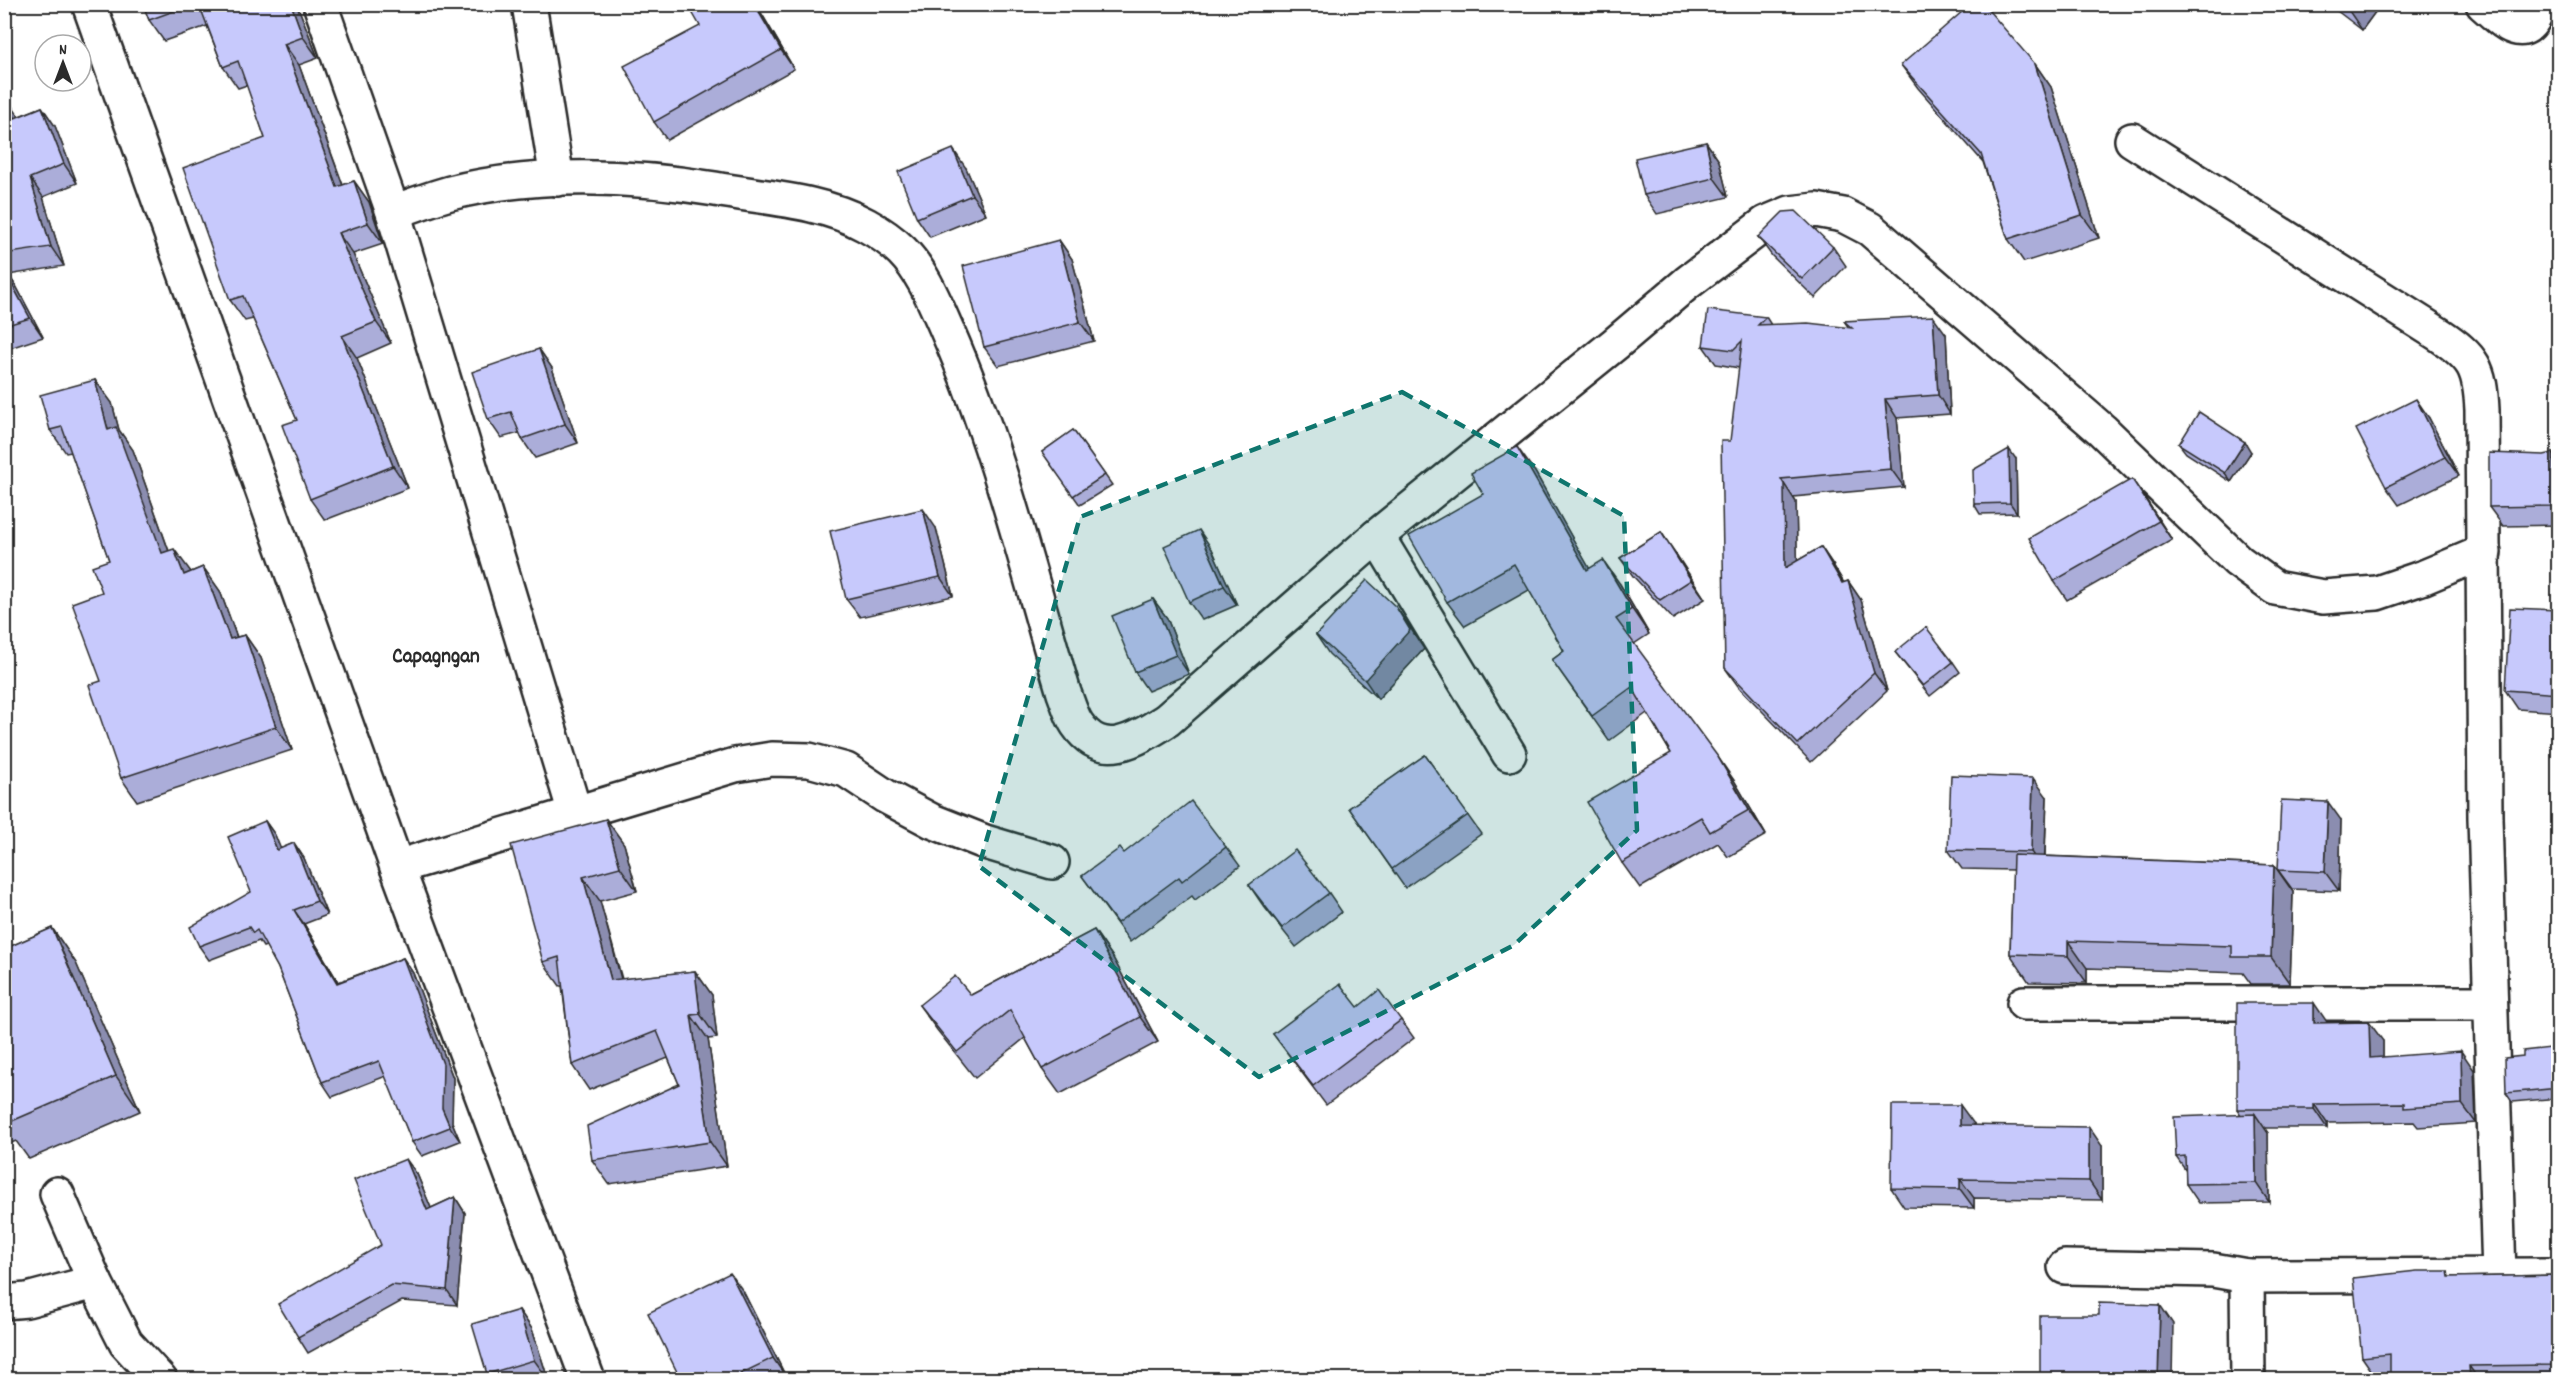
<svg xmlns="http://www.w3.org/2000/svg" width="2563" height="1384" font-family="Dekko,sans-serif">
  <rect width="100%" height="100%" fill="#fff"/>
  <filter id="ink" filterUnits="userSpaceOnUse"><feTurbulence type="fractalNoise" baseFrequency=".0167" numOctaves="2"/><feDisplacementMap in="SourceGraphic" scale="12" xChannelSelector="R" yChannelSelector="G"/><feConvolveMatrix kernelMatrix="1 2 1 2 8 2 1 2 1" color-interpolation-filters="sRGB"/></filter>
  <g filter="url(#ink)">
    <g fill="none" stroke-linecap="round" stroke-linejoin="round">
      <!-- street casing -->
      <g stroke="#2b2b2b" stroke-width="38">
        <g id="street">
          <polyline points="320,4 393,212 575,813"/>
          <polyline points="529,4 557,179"/>
          <path d="M2483 4C2506 24 2526 47 2540 4"/>
          <path d="M2132 140 2440 335C2474 358 2480 368 2482 410L2485 818 2499 1275"/>
          <path d="M393 212C412 206 431 198 450 193 534 172 629 175 715 189 764 198 821 200 866 225 877 231 893 242 902 251 923 272 935 303 947 330 998 446 1028 572 1064 693 1068 703 1071 715 1077 724 1103 762 1137 739 1167 720L1377 536 1615 344 1687 283 1766 223 1790 213 1816 210 1843 215 1870 229 2102 430 2238 561 2275 588 2323 597 2377 593 2424 577 2484 552"/>
          <polyline points="1377,536 1509,754"/>
          <polyline points="397,867 735,765 772,759 809,760 846,770 885,796 932,821 985,842 1052,862"/>
          <polyline points="2024,1003 2490,1003"/>
          <polyline points="57,1194 95,1282 126,1343 160,1380"/>
          <polyline points="2065,1267 2213,1270 2247,1276 2558,1275"/>
          <polyline points="2247,1276 2248,1380"/>
          <polyline points="4,1302 27,1300 95,1282"/>
        </g>
      </g>
      <!-- secondary casing -->
      <g stroke="#2b2b2b" stroke-width="38">
        <polyline id="secondary" points="89,4 397,867 588,1380"/>
      </g>
      <!-- street -->
      <use href="#street" stroke="#fff" stroke-width="33"/>
      <!-- secondary -->
      <use href="#secondary" stroke="#fff" stroke-width="33"/>
    </g>
    <!-- wall -->
    <g fill="#abadd9" stroke="#2b2b2b" stroke-width="1.5">
      <polygon points="143,4 243,4 244,7 251,4 295,4 300,12 318,58 299,65 343,185 354,181 369,202 383,244 353,254 391,343 357,358 408,488 325,520 310,499 297,420 253,319 245,321 230,300 265,138 247,85 238,88 223,67 207,26 164,41 149,20"/>
      <polygon points="756,4 794,69 667,140 654,122 700,26"/>
      <polygon points="2328,4 2381,4 2362,30"/>
      <polygon points="2035,64 2051,87 2099,238 2024,262 2008,239 1983,162 1918,88 1901,65"/>
      <polygon points="4,100 19,116 42,107 55,126 77,183 43,197 64,266 8,275 16,286 43,337 4,350"/>
      <polygon points="1706,142 1719,161 1728,197 1657,214 1644,195"/>
      <polygon points="966,168 986,214 930,237 917,218"/>
      <polygon points="1758,237 1833,247 1846,266 1815,298 1772,256"/>
      <polygon points="1059,240 1072,259 1094,341 998,366 984,347"/>
      <polygon points="1766,317 1771,325 1849,328 1844,321 1946,334 1950,414 1897,418 1904,487 1793,497 1796,502 1797,561 1821,547 1833,565 1844,583 1848,581 1861,600 1887,691 1811,762 1738,686 1725,668 1739,368 1716,364 1703,346"/>
      <polygon points="539,349 552,368 578,443 535,458 522,439 519,433 501,438 488,419"/>
      <polygon points="95,380 112,403 119,430 133,450 169,551 191,572 203,567 220,591 237,637 245,635 261,658 292,750 137,801 121,778 101,681 102,592 109,560 71,452 66,453 50,430"/>
      <polygon points="2429,418 2459,476 2399,505 2386,487"/>
      <polygon points="1073,430 1112,485 1080,505 1042,452"/>
      <polygon points="2179,444 2251,452 2231,482 2186,453"/>
      <polygon points="2553,453 2559,460 2559,525 2503,526 2489,507"/>
      <polygon points="2016,459 2017,513 1980,514 1974,504"/>
      <polygon points="1535,472 1589,568 1620,584 1649,634 1634,644 1735,782 1766,835 1728,857 1718,843 1640,888 1622,863 1671,753 1647,713 1609,741 1552,660 1564,651 1529,590 1465,626 1447,602"/>
      <polygon points="2145,498 2172,540 2067,600 2054,581"/>
      <polygon points="936,528 953,596 860,617 846,599"/>
      <polygon points="1661,532 1705,599 1673,619 1633,576 1620,558"/>
      <polygon points="1212,549 1237,605 1202,620 1189,602"/>
      <polygon points="1153,599 1167,618 1189,674 1148,691 1135,672"/>
      <polygon points="1396,607 1409,626 1424,649 1378,699 1329,654 1316,635"/>
      <polygon points="2559,610 2559,712 2518,709 2505,690"/>
      <polygon points="1895,652 1953,662 1960,672 1930,696"/>
      <polygon points="1425,755 1481,834 1405,888 1349,808"/>
      <polygon points="2047,797 2045,856 2274,865 2293,892 2290,984 2251,984 2243,973 2087,968 2087,983 2029,982 2010,954 2013,870 1962,869 1948,850"/>
      <polygon points="606,819 624,844 637,891 600,901 622,979 695,971 712,995 717,1038 708,1039 727,1166 609,1184 592,1160 679,1084 668,1058 589,1090 572,1065 562,986 560,986 543,962"/>
      <polygon points="2341,820 2339,891 2292,889 2278,870"/>
      <polygon points="265,821 275,835 280,849 294,843 304,858 327,915 304,924 338,982 403,958 413,973 453,1078 452,1122 460,1141 422,1156 412,1142 386,1076 332,1097 322,1082 278,968 266,946 263,947 259,941 209,960 199,946 251,892"/>
      <polygon points="1226,847 1240,866 1195,900 1192,896 1130,942 1082,876 1124,853"/>
      <polygon points="1249,885 1329,893 1342,912 1296,947 1262,904"/>
      <polygon points="52,928 76,963 140,1111 29,1159 16,1141 4,1146 4,949"/>
      <polygon points="1094,930 1112,956 1158,1042 1060,1094 1042,1069 1025,1038 975,1078 937,1030 919,1005 971,995"/>
      <polygon points="1358,1007 1401,1020 1414,1038 1326,1105 1273,1034"/>
      <polygon points="2327,1022 2383,1041 2383,1057 2474,1070 2476,1123 2418,1127 2414,1122 2327,1123 2327,1128 2264,1128 2268,1133 2269,1202 2199,1203 2186,1184 2186,1171 2176,1157 2241,1115 2237,1109"/>
      <polygon points="2559,1047 2559,1098 2512,1102 2506,1093"/>
      <polygon points="1974,1124 1974,1126 2102,1146 2102,1200 1974,1198 1974,1208 1904,1207 1891,1188"/>
      <polygon points="417,1174 431,1208 455,1197 465,1213 457,1305 402,1301 308,1353 298,1337 381,1245"/>
      <polygon points="2559,1275 2559,1380 2378,1380 2362,1357 2452,1277"/>
      <polygon points="743,1291 786,1377 781,1380 681,1380"/>
      <polygon points="519,1310 532,1329 548,1379 491,1380 487,1374"/>
    </g>
    <!-- shaded-wall -->
    <g fill="#8b8db0" stroke="#2b2b2b" stroke-width="1.5">
      <polygon points="236,4 243,4 253,31 238,10"/>
      <polygon points="291,4 295,4 300,12 318,58 303,37"/>
      <polygon points="754,4 756,4 794,69 781,50"/>
      <polygon points="2354,4 2381,4 2362,30 2349,11"/>
      <polygon points="284,44 299,65 351,208 337,187"/>
      <polygon points="2035,64 2051,87 2099,238 2082,215"/>
      <polygon points="7,99 20,118 15,118"/>
      <polygon points="42,107 55,126 77,183 64,164"/>
      <polygon points="1706,142 1719,161 1728,197 1714,178"/>
      <polygon points="953,149 966,168 986,214 972,195"/>
      <polygon points="30,178 43,197 64,266 51,247"/>
      <polygon points="354,181 369,202 383,244 368,223"/>
      <polygon points="338,233 353,254 391,343 376,322"/>
      <polygon points="1059,240 1072,259 1094,341 1080,322"/>
      <polygon points="4,269 16,286 43,337 30,318"/>
      <polygon points="1933,316 1946,334 1950,414 1938,395"/>
      <polygon points="342,336 357,358 408,488 393,466"/>
      <polygon points="539,349 552,368 578,443 565,424"/>
      <polygon points="95,380 112,403 119,430 133,450 178,577 162,553 108,430"/>
      <polygon points="1885,399 1897,418 1904,487 1891,469"/>
      <polygon points="2416,399 2429,418 2459,476 2445,457"/>
      <polygon points="2245,442 2251,452 2231,482 2225,473"/>
      <polygon points="1517,447 1535,472 1604,594 1587,570"/>
      <polygon points="2009,449 2016,459 2017,513 2010,503"/>
      <polygon points="2553,453 2559,460 2559,512 2554,506"/>
      <polygon points="1781,479 1796,502 1798,586 1785,568"/>
      <polygon points="2132,479 2145,498 2172,540 2159,521"/>
      <polygon points="923,509 936,528 953,596 940,577"/>
      <polygon points="1199,530 1212,549 1237,605 1224,586"/>
      <polygon points="1661,532 1674,551 1705,599 1691,580"/>
      <polygon points="1821,547 1833,565 1853,599 1848,581 1861,600 1887,691 1874,673 1842,583"/>
      <polygon points="174,549 191,572 184,575"/>
      <polygon points="1603,560 1620,584 1649,634 1632,609"/>
      <polygon points="203,567 220,591 246,663 230,639"/>
      <polygon points="1153,599 1167,618 1189,674 1176,655"/>
      <polygon points="1396,607 1409,626 1424,649 1378,699 1365,680"/>
      <polygon points="245,635 261,658 292,750 276,727"/>
      <polygon points="1718,757 1735,782 1766,835 1749,810"/>
      <polygon points="2033,778 2047,797 2044,871 2031,852"/>
      <polygon points="2328,802 2341,820 2339,891 2325,872"/>
      <polygon points="606,819 624,844 637,891 620,867"/>
      <polygon points="265,821 275,835 287,864 277,850"/>
      <polygon points="294,843 304,858 327,915 317,901"/>
      <polygon points="2274,865 2293,892 2290,984 2271,957"/>
      <polygon points="583,877 600,901 628,1005 611,980"/>
      <polygon points="294,910 304,924 347,997 337,983"/>
      <polygon points="52,928 76,963 140,1111 116,1076"/>
      <polygon points="1094,930 1112,956 1158,1042 1140,1017"/>
      <polygon points="2068,941 2087,968 2087,983 2068,956"/>
      <polygon points="403,958 413,973 453,1078 452,1122 460,1141 450,1127 442,1108"/>
      <polygon points="695,971 712,995 717,1038 700,1014"/>
      <polygon points="2314,1003 2327,1022 2327,1041 2314,1023"/>
      <polygon points="691,1015 708,1039 727,1166 710,1142"/>
      <polygon points="2369,1022 2383,1041 2383,1076 2370,1058"/>
      <polygon points="2461,1051 2474,1070 2476,1123 2462,1104"/>
      <polygon points="2314,1104 2327,1123 2327,1128 2314,1109"/>
      <polygon points="1960,1105 1974,1124 1974,1144 1960,1125"/>
      <polygon points="2255,1114 2268,1133 2269,1202 2256,1183"/>
      <polygon points="2089,1127 2102,1146 2102,1200 2089,1181"/>
      <polygon points="406,1159 417,1174 438,1225 427,1210"/>
      <polygon points="1960,1179 1974,1198 1974,1208 1960,1189"/>
      <polygon points="455,1197 465,1213 457,1305 447,1290"/>
      <polygon points="730,1273 743,1291 786,1377 773,1358"/>
      <polygon points="2160,1305 2173,1324 2172,1380 2158,1380"/>
      <polygon points="519,1310 532,1329 548,1379 534,1360"/>
      <polygon points="2469,1366 2479,1380 2470,1380"/>
    </g>
    <!-- building -->
    <g fill="#c7c9fc" stroke="#2b2b2b" stroke-width="1.5">
      <polygon points="143,4 193,4 149,20"/>
      <polygon points="199,4 236,4 238,10 251,4 291,4 303,37 284,44 337,187 354,181 368,223 338,233 376,322 342,336 393,466 310,499 282,425 297,420 243,296 230,300 183,168 265,138 238,61 223,67"/>
      <polygon points="704,4 754,4 781,50 654,122 624,66 700,26 692,12"/>
      <polygon points="1971,4 1983,4 2035,64 2082,215 2008,239 1981,154 1901,65"/>
      <polygon points="2340,4 2354,4 2349,11"/>
      <polygon points="7,99 15,118 42,107 64,164 30,178 51,247 4,254 4,100"/>
      <polygon points="1706,142 1714,178 1644,195 1635,158"/>
      <polygon points="953,149 972,195 917,218 898,172"/>
      <polygon points="1796,211 1833,247 1802,279 1758,237 1783,212"/>
      <polygon points="1059,240 1080,322 984,347 963,266"/>
      <polygon points="4,270 30,318 4,326"/>
      <polygon points="1708,310 1766,317 1758,325 1808,323 1852,328 1844,321 1933,316 1938,395 1885,399 1891,469 1781,479 1784,484 1785,568 1821,547 1842,583 1848,581 1874,673 1798,744 1725,668 1721,441 1730,441 1742,341 1733,350 1703,346"/>
      <polygon points="539,349 565,424 522,439 511,412 488,419 472,372"/>
      <polygon points="95,380 108,430 116,427 162,553 174,549 184,575 203,567 230,639 245,635 276,727 121,778 89,685 101,681 72,603 102,592 92,566 109,560 62,427 50,430 40,395"/>
      <polygon points="2416,399 2445,457 2386,487 2356,429"/>
      <polygon points="2199,412 2245,442 2225,473 2179,444"/>
      <polygon points="1073,430 1105,475 1073,496 1042,452"/>
      <polygon points="1517,447 1587,570 1603,560 1632,609 1616,619 1718,757 1749,810 1710,832 1701,817 1622,863 1587,802 1671,753 1632,687 1592,716 1552,660 1564,651 1514,564 1447,602 1409,536 1483,494 1471,473"/>
      <polygon points="2009,449 2010,503 1974,504 1973,470"/>
      <polygon points="2489,453 2544,455 2553,453 2554,506 2489,507"/>
      <polygon points="2132,479 2159,521 2054,581 2029,538"/>
      <polygon points="923,509 940,577 846,599 830,531"/>
      <polygon points="1199,530 1224,586 1189,602 1164,546"/>
      <polygon points="1661,532 1691,580 1660,600 1620,558"/>
      <polygon points="1367,580 1396,607 1410,630 1365,680 1316,635"/>
      <polygon points="1153,599 1176,655 1135,672 1112,616"/>
      <polygon points="2510,608 2559,610 2559,694 2505,690"/>
      <polygon points="1926,627 1953,662 1923,686 1895,652"/>
      <polygon points="1425,755 1468,815 1392,869 1349,808"/>
      <polygon points="1951,775 2033,778 2031,852 1948,850"/>
      <polygon points="2281,800 2328,802 2325,872 2278,870"/>
      <polygon points="1191,801 1226,847 1182,881 1179,877 1117,923 1082,876 1120,848 1124,853"/>
      <polygon points="606,819 620,867 583,877 611,980 695,971 700,1014 691,1015 710,1142 592,1160 587,1126 679,1084 657,1031 572,1065 559,957 543,962 511,845"/>
      <polygon points="265,821 277,850 294,843 317,901 294,910 337,983 403,958 443,1064 442,1108 450,1127 412,1142 379,1061 322,1082 278,968 257,930 253,933 249,927 199,946 190,927 251,892 228,837"/>
      <polygon points="1295,850 1329,893 1282,928 1249,885"/>
      <polygon points="2013,855 2274,865 2271,957 2232,957 2232,946 2068,941 2068,956 2010,954"/>
      <polygon points="52,928 116,1076 5,1124 4,949"/>
      <polygon points="1094,930 1140,1017 1042,1069 1010,1010 957,1052 919,1005 955,976 971,995"/>
      <polygon points="1340,984 1358,1007 1379,990 1401,1020 1313,1086 1273,1034"/>
      <polygon points="2237,1003 2314,1003 2314,1023 2369,1022 2370,1058 2461,1051 2462,1104 2404,1108 2404,1103 2314,1104 2314,1109 2237,1109"/>
      <polygon points="2559,1047 2559,1088 2506,1093 2505,1058 2523,1056 2523,1051"/>
      <polygon points="1892,1105 1960,1105 1960,1125 2089,1127 2089,1181 1960,1179 1960,1189 1891,1188"/>
      <polygon points="2255,1114 2256,1183 2186,1184 2185,1156 2176,1157 2174,1117"/>
      <polygon points="406,1159 427,1210 455,1197 447,1290 391,1285 298,1337 278,1304 381,1245 354,1180"/>
      <polygon points="2417,1271 2448,1271 2449,1277 2559,1275 2559,1365 2469,1366 2470,1380 2390,1380 2390,1354 2362,1357 2353,1278"/>
      <polygon points="730,1273 773,1358 740,1374 746,1380 681,1380 648,1313"/>
      <polygon points="2099,1303 2160,1305 2158,1380 2040,1380 2040,1315 2099,1315"/>
      <polygon points="519,1310 534,1360 487,1374 472,1324"/>
    </g>
  </g>
  <!-- marked area -->
  <path fill="#0f766e" fill-opacity="0.2" stroke="#0f766e" stroke-width="4.5" stroke-dasharray="12 8" stroke-linejoin="round" d="M1402 392 1624 516 1637 830 1514 945 1259 1077 979 866 1080 517Z"/>
  <g text-anchor="middle" dominant-baseline="central" stroke-width="4.5" stroke-linejoin="round" paint-order="stroke">
    <!-- neighbourhood labels -->
    <g font-size="21" font-weight="bold" fill="#2b2b2b" stroke="#fff">
      <text x="436" y="658">Capagngan</text>
    </g>
  </g>
  <!-- margin -->
  <rect width="2563" height="1384" fill="none" stroke="#fff" stroke-width="24"/>
  <rect x="12" y="12" width="2539" height="1360" fill="none" stroke="#2b2b2b" stroke-width="2" filter="url(#ink)"/>
  <!-- north arrow -->
  <g transform="translate(63 63)"><circle r="28" fill="#ffffff" stroke="#aaaaaa" stroke-width="1.5"/>
  <path d="M0-4.5L10 22L0 15L-10 22Z" fill="#2b2b2b"/>
  <text y="-9" font-size="16" font-weight="bold" text-anchor="middle" fill="#2b2b2b">N</text>
  </g>
</svg>
